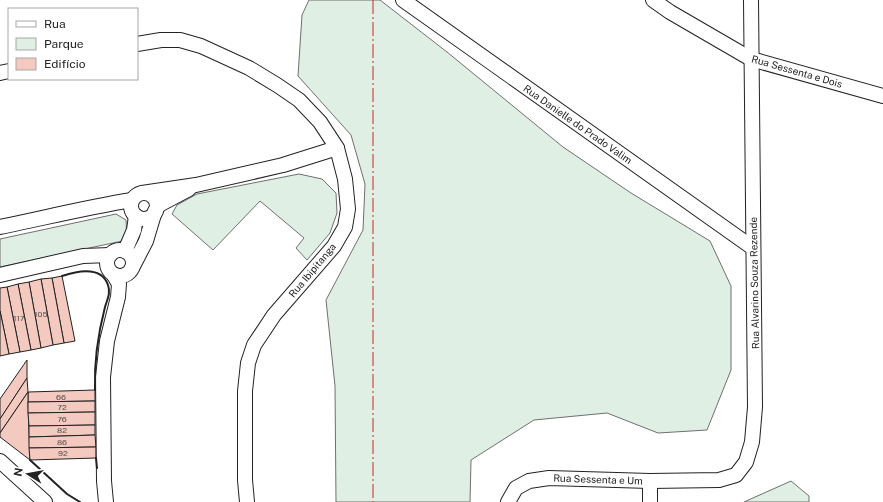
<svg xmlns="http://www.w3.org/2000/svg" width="883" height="502" font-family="'Public Sans',sans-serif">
  <rect width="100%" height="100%" fill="#fff"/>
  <!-- green -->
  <g fill="#e0efe3" stroke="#6f6f6f">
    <polygon points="309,0 380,0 447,52 563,147 631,193 710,241 731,286 731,370 707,430 658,433 607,413 534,420 471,460 470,502 336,502 335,386 326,300 363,230 365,184 351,135 298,76 302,15"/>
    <polygon points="299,174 322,179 336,193 337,213 330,233 307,260 296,248 304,238 260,201 213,250 172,214 177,205 197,194"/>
    <polygon points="116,214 126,220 127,240 0,267 0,239"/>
    <polygon points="791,481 809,496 809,502 744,502"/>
  </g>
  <!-- building -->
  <g fill="#f3c9c0" stroke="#222">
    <polygon points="62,276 75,341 64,343 52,278"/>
    <polygon points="52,278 64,343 53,345 41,279"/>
    <polygon points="41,279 53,345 41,348 29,282"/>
    <polygon points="29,282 41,348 31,350 18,284"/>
    <polygon points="18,284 31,350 20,352 7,287"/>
    <polygon points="7,287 20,352 9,354 0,311 0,288"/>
    <polygon points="0,311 9,354 0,356"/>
    <polygon points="27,360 27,378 0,419 0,399"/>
    <polygon points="27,378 28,392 0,433 0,419"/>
    <polygon points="95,390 95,401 28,402 28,392"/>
    <polygon points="28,392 28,402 30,460 0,437 0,433"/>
    <polygon points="95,401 95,412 28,413 28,402"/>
    <polygon points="95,412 95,425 29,426 28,413"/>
    <polygon points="95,425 95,435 29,437 29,426"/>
    <polygon points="95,435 96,447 29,448 29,437"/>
    <polygon points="96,447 96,458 30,460 29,448"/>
  </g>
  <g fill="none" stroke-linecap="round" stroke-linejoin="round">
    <!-- street casing -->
    <g stroke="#222" stroke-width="16">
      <g id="street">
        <polyline points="403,0 753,248"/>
        <polyline points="653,0 670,12 751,59 883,96"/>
        <polyline points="137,44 161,40 180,40 201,46 249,68 277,85 299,100 320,122 337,148 345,179 348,209 345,227 334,246 274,315 254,345 248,363 245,391 245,480 247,502"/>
        <polyline points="0,73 9,71"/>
        <polyline points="142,193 196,185 283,165 337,148"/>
        <circle cx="144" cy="206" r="13"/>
        <polyline points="157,206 189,189"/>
        <path d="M0 227C44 218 88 207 132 200"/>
        <circle cx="120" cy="263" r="13"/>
        <polyline points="125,251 134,230 136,216"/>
        <polyline points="132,268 146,241 155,211"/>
        <polyline points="0,275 83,256 110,255"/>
        <polyline points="0,461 45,502"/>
        <polyline points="106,502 104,481 103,377 107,341 118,297 119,284 113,274"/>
        <polyline points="508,502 516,488 529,481 549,478 650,481 719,480 736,475 746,462 752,442 755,407 751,0"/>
        <polyline points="650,502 650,481"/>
      </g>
    </g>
    <!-- street -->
    <use href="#street" stroke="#fff" stroke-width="14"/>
    <!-- wall -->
    <g stroke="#222" stroke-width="2">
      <path d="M62 276C77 271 101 265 108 285 111 293 107 300 105 307 98 334 94 361 95 390"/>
      <polyline points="96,458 97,468"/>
      <polyline points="30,460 67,494 80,502"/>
    </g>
    <!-- power -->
    <polyline stroke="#c62828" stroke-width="1" stroke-dasharray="14 3 2 3" stroke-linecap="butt" points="373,0 373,502"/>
  </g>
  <g text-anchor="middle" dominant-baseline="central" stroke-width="3" stroke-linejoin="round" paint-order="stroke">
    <!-- number labels -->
    <g font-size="8" fill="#564c4a">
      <text x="41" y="314">105</text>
      <text x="19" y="318">117</text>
      <text x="61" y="397">66</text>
      <text x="62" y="407">72</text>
      <text x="62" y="419">76</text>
      <text x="62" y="430">82</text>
      <text x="62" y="442">86</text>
      <text x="63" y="453">92</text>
    </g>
    <!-- street labels -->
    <g font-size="10" fill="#222" stroke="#fff">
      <text transform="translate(797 71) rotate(16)">Rua Sessenta e Dois</text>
      <text transform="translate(578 124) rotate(35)">Rua Danielle do Prado Valim</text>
      <text transform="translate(312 270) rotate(-50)">Rua Ibipitanga</text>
      <text transform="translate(754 283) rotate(-91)">Rua Alvarino Souza Rezende</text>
      <text transform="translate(598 479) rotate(2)">Rua Sessenta e Um</text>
    </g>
  </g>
  <!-- legend -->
  <rect x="8" y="8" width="130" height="72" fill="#ffffff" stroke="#a7a7a7"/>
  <rect x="16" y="21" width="20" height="6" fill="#ffffff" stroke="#a7a7a7"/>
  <text x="44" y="28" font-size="12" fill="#222222">Rua</text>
  <rect x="16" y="38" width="20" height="12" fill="#e0efe3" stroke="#a7a7a7"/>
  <text x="44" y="48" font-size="12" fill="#222222">Parque</text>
  <rect x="16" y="58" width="20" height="12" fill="#f3c9c0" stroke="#a7a7a7"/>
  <text x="44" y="68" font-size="12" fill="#222222">Edifício</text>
  <!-- north arrow -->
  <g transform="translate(28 474) rotate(281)" stroke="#ffffff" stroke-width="3" paint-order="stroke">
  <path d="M0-3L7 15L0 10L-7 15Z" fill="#222222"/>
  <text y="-6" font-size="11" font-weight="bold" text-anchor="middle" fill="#222222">N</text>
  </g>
</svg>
